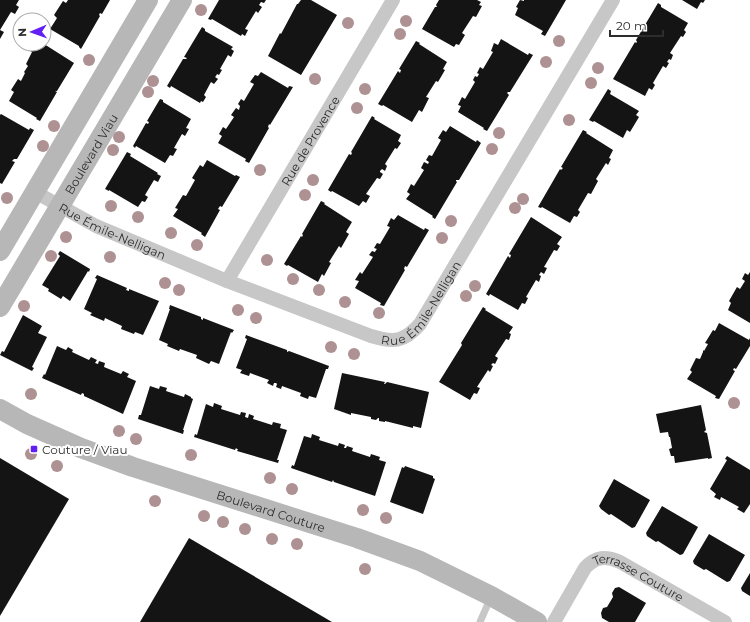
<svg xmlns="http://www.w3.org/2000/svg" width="750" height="622" font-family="Montserrat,sans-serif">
  <rect width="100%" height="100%" fill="#fff"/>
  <!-- building -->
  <g fill="#141414">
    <polygon points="0,0 19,0 16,5 19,7 15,14 11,12 0,30 4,32 0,39"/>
    <polygon points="68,0 110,0 102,14 100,13 99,15 100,16 81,49 79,47 79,46 50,29 57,18 54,15 63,1 66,3"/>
    <polygon points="219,0 266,0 264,3 261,2 259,5 262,7 258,13 256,11 245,29 248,30 245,36 242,34 241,36 212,19 211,20 208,19"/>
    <polygon points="301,0 311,0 337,15 301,75 268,56 280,33 281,34 297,4 298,4"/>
    <polygon points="439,0 477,0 481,2 479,5 482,6 476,17 473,16 462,33 465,35 459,45 456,44 454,47 422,29 435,7 437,7 436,5"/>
    <polygon points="520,0 524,1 524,0 566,0 545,36 541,34 543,31 515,15 518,8 516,7"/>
    <polygon points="682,0 705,0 703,3 701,2 697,9"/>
    <polygon points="658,3 661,5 661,7 688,23 684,30 686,32 683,37 681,36 670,53 673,55 671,60 669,59 667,62 669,63 666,68 663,66 653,83 655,85 652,90 649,88 645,96 613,79 635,42 636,43 637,42 636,40"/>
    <polygon points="202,27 205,29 205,31 233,47 231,49 234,51 231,57 228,55 220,69 222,70 219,75 217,74 216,76 215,77 218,79 214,84 211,82 204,95 206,97 203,102 201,101 200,103 171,86 170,88 167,86 183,59 186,59 187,58 184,57"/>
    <polygon points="501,39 528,55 529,53 533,55 510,92 508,92 507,93 509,95 487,131 483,129 484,128 458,112 461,106 458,105 462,97 465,99 475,82 473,80 475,76 477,77 478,76 479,74 477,73 480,67 483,69 493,52 491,51 494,43 498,45"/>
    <polygon points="416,41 420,43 419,44 447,62 443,69 445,70 438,82 436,81 426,97 429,98 422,112 419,110 412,122 383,105 382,106 378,104 398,71 400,73 401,70 399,69"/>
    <polygon points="32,44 44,44 74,63 57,91 55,91 57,92 40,121 36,119 37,118 9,101 14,92 11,90 18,79 21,81 25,73 24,72 28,66 26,64 32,52 29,50"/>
    <polygon points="261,72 288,88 289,86 293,87 270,125 269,124 268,127 269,128 249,163 245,161 246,159 218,143 222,136 219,134 223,127 226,129 234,117 231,115 236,108 239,110 240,106 238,104 241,99 244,101 254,84 250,82 255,75 258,76"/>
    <polygon points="608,89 611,91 610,94 639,111 636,115 639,117 630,132 627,130 623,138 594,121 593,122 589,120"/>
    <polygon points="160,99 163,100 163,102 191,119 186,128 189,129 185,136 182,134 174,148 177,149 173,156 170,155 165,163 136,146 135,148 133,146 146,123 148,124 149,122 147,121"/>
    <polygon points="1,114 29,130 30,128 34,130 17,159 14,159 12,161 15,162 2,184 0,183 0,115"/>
    <polygon points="372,116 375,118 374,119 401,135 398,141 401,143 397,149 395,148 385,164 387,166 385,171 382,169 380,171 380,172 383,174 380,179 377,178 366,194 370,196 366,203 363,201 359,206 332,191 331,192 328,190 349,154 351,155 352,153 351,152"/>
    <polygon points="450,126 476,142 477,140 481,143 459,180 456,180 456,181 457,182 435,219 432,217 433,216 406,199 410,194 407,192 411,184 414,186 424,170 421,168 424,162 428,164 429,162 426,160 429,155 432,156 441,140 438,138 443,130 446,132"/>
    <polygon points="583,130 587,132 586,133 613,150 609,158 611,159 608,165 606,163 596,179 598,181 591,194 588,193 578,210 580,212 577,217 574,216 570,223 542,207 541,208 538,207 560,169 561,170 563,168 561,167"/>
    <polygon points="127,152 131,154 130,156 158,173 157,174 161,176 158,182 154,180 145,195 148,197 145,202 142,201 138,207 109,190 109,191 105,189"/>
    <polygon points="207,160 235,176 236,175 240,177 222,207 220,206 218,209 220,210 205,237 201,234 202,233 173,216 178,209 175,208 183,195 186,196 195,180 192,178 200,165 203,167"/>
    <polygon points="321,201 325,203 324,204 352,222 346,232 349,234 341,248 339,246 329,262 331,263 324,276 322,274 318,282 288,265 287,266 284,264 301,236 302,237 303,235 302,234"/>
    <polygon points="398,215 424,230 425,228 429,230 407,267 405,266 404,269 405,270 384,306 380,305 381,303 355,288 359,281 355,280 360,272 362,274 373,257 369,255 372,251 375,252 376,250 377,249 374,248 377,243 380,244 390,227 387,226 391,218 394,220"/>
    <polygon points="531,217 562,237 557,244 560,246 557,251 554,250 544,267 547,268 544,274 541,272 539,275 541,276 539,282 536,280 526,297 528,298 525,304 522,303 518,310 490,294 489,296 486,294 508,256 510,258 511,255 509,254"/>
    <polygon points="60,251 90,269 89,272 88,271 70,301 63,296 61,299 48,291 49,289 42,285 60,256 58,254"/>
    <polygon points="750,272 750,323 728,310 731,303 729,301 737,287 740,289 745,281 742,279 745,273 748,275"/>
    <polygon points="97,275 127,288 126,290 129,291 129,289 159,301 143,335 135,332 134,334 121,329 122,326 105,318 104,321 90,315 92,313 84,309 97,279 95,278"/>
    <polygon points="170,305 201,317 201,319 203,320 203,318 234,330 232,333 231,332 219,364 211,361 209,364 196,358 197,355 180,349 179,351 167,346 168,344 159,340 170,309 169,309"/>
    <polygon points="483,307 486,309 485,310 513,327 509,333 511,334 509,340 506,339 495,356 498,358 495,364 493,363 491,365 493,366 490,372 488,370 477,387 480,388 477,394 474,393 470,400 439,382 462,345 461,343"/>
    <polygon points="23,315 42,326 38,333 47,337 32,367 34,368 32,371 0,355 2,351 4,352"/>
    <polygon points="719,323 749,340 750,338 750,346 736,369 734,368 733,370 735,371 719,399 715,398 716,396 687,379 692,372 690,370 696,358 700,359 703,352 703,350 704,351 708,344 705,343 713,330 715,331"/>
    <polygon points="246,335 287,350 287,352 289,351 329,366 328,369 326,369 316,398 309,396 308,399 300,396 301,393 282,386 281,389 276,387 277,384 276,383 274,383 273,386 267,383 269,380 250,373 249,376 240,373 242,370 236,368 247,339 245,338"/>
    <polygon points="57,346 66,350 68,347 73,350 72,352 89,360 91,357 97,360 95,363 98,364 99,361 105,363 104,367 121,374 123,371 129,374 127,377 136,381 123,414 84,396 84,394 82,393 81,395 42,378 44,374 45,375"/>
    <polygon points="342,373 385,382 384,384 385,384 387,382 429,392 421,428 413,426 413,428 385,421 385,422 379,421 379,418 378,418 376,420 371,419 371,417 351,413 351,415 334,409"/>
    <polygon points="150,386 159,389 160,386 167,388 166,391 184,397 185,394 191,397 191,398 193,399 183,430 184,430 183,434 138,419 139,415 141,415"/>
    <polygon points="214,403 222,406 221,409 240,415 241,412 246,413 245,417 248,418 249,414 254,416 253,419 272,425 273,422 281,424 280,428 287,430 277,460 279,460 278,463 237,451 238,449 237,449 236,448 235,450 194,437 195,434 197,435 206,404 213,407"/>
    <polygon points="701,405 706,430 704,432 707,433 712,458 708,459 708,458 675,463 674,456 671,456 669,449 672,448 670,437 669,437 668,432 660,433 656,414"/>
    <polygon points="312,434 320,437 319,440 338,446 339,443 345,445 344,448 346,448 347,446 353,448 352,451 370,457 371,454 380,457 379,460 386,462 375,496 334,482 333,480 332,482 291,468 292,465 294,466 304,436 311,438"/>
    <polygon points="727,456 750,470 750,504 744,513 737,509 739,507 721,497 720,500 714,497 716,494 710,489 727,460 725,459"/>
    <polygon points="0,458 69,499 0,616"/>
    <polygon points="405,466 433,476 433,478 435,479 423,514 390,502 402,467 404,468"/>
    <polygon points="614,479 650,500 635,527 632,528 611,514 609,515 601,509 599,506"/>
    <polygon points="662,506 698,527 683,554 680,555 658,541 656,542 647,536 646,533"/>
    <polygon points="709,534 745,555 730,581 727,582 706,569 704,570 694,564 693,561"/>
    <polygon points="189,538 332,622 140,622"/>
    <polygon points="750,573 750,596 742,591 741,588"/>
    <polygon points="619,587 646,603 635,622 609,622 602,618 601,613 603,608 607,607 613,597 612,593 615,588"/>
  </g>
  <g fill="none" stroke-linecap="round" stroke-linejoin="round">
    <!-- lane -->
    <polyline stroke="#c7c7c7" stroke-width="7" points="480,622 491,597"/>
    <!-- street -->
    <g stroke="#c7c7c7" stroke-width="14">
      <path id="s1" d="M35 192 96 226 227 281 371 336C394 343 404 342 420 324L613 0"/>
      <path id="s2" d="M227 281 393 0"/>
      <path id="s3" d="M554 622 585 568C596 556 606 556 620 562L725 622"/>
    </g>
    <!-- secondary -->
    <g stroke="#b7b7b7" stroke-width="20">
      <polyline points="0,251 148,0"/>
      <path id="s4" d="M0 307 182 0"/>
      <path id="s5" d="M0 409 27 424 81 448 133 467 357 538 420 561 491 596 537 622"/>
    </g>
  </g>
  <!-- trees -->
  <g fill="#ae9193">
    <circle cx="201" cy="10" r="6"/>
    <circle cx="406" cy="21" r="6"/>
    <circle cx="348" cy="23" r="6"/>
    <circle cx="400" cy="34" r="6"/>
    <circle cx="559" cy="41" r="6"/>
    <circle cx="89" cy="60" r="6"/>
    <circle cx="546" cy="62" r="6"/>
    <circle cx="598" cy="68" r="6"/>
    <circle cx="315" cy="79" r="6"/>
    <circle cx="153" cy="81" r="6"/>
    <circle cx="591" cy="83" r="6"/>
    <circle cx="365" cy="89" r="6"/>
    <circle cx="148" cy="92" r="6"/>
    <circle cx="357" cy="108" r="6"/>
    <circle cx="569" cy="120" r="6"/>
    <circle cx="54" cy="126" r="6"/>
    <circle cx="499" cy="133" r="6"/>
    <circle cx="119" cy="137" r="6"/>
    <circle cx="43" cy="146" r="6"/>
    <circle cx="492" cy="149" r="6"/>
    <circle cx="113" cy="150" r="6"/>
    <circle cx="260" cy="170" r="6"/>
    <circle cx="313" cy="180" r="6"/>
    <circle cx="305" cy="195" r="6"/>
    <circle cx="7" cy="198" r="6"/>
    <circle cx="523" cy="199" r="6"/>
    <circle cx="111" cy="206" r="6"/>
    <circle cx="515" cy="208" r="6"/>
    <circle cx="138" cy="217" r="6"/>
    <circle cx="451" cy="221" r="6"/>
    <circle cx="171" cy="233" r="6"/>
    <circle cx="66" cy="237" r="6"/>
    <circle cx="442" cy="238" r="6"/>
    <circle cx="197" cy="245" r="6"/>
    <circle cx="51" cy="256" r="6"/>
    <circle cx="110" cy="257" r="6"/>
    <circle cx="267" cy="260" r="6"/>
    <circle cx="293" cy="279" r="6"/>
    <circle cx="165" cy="283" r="6"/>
    <circle cx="475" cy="286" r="6"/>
    <circle cx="179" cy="290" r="6"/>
    <circle cx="319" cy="290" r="6"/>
    <circle cx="466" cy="296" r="6"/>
    <circle cx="345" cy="302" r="6"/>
    <circle cx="24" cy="306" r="6"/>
    <circle cx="238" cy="310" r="6"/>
    <circle cx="379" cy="313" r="6"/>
    <circle cx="256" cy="318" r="6"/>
    <circle cx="331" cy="347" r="6"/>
    <circle cx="354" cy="354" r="6"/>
    <circle cx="31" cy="394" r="6"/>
    <circle cx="734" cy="403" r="6"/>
    <circle cx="119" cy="431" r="6"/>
    <circle cx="136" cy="439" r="6"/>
    <circle cx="31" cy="454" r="6"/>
    <circle cx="191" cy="455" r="6"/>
    <circle cx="57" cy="466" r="6"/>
    <circle cx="270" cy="478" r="6"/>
    <circle cx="292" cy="489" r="6"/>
    <circle cx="155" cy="501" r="6"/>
    <circle cx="363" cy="510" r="6"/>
    <circle cx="204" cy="516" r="6"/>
    <circle cx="386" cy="518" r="6"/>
    <circle cx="223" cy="522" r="6"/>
    <circle cx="245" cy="529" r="6"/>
    <circle cx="272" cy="539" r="6"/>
    <circle cx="297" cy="544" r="6"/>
    <circle cx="365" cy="569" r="6"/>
  </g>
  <!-- markers -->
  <rect fill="#631ff3" stroke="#fff" stroke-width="1.5" x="30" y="445" width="8" height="8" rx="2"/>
  <g text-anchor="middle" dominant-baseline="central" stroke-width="4" stroke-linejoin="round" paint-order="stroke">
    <!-- street labels -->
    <g font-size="12" fill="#2d2d2d" stroke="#fff">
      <text stroke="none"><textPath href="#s2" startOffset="163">Rue de Provence</textPath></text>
      <text stroke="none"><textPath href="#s4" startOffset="178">Boulevard Viau</textPath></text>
      <text stroke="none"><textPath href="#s1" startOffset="87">Rue Émile-Nelligan</textPath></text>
      <text stroke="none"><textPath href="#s1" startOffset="435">Rue Émile-Nelligan</textPath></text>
      <text stroke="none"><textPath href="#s5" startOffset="290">Boulevard Couture</textPath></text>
      <text stroke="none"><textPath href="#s3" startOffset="123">Terrasse Couture</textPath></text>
    </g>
    <!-- poi labels -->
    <g font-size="12" fill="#2d2d2d" stroke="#fff" text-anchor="start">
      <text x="42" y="449">Couture / Viau</text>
    </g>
  </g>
  <!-- north arrow -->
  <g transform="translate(32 32) rotate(268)"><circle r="19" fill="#ffffff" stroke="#ababab"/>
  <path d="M0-3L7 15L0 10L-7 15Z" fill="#631ff3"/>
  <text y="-6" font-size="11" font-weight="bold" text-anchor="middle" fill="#2d2d2d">N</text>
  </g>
  <!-- scale -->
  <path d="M610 30v6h53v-6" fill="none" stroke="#2d2d2d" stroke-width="2"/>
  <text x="616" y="30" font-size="12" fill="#2d2d2d" stroke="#ffffff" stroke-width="3" paint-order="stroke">20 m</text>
</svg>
